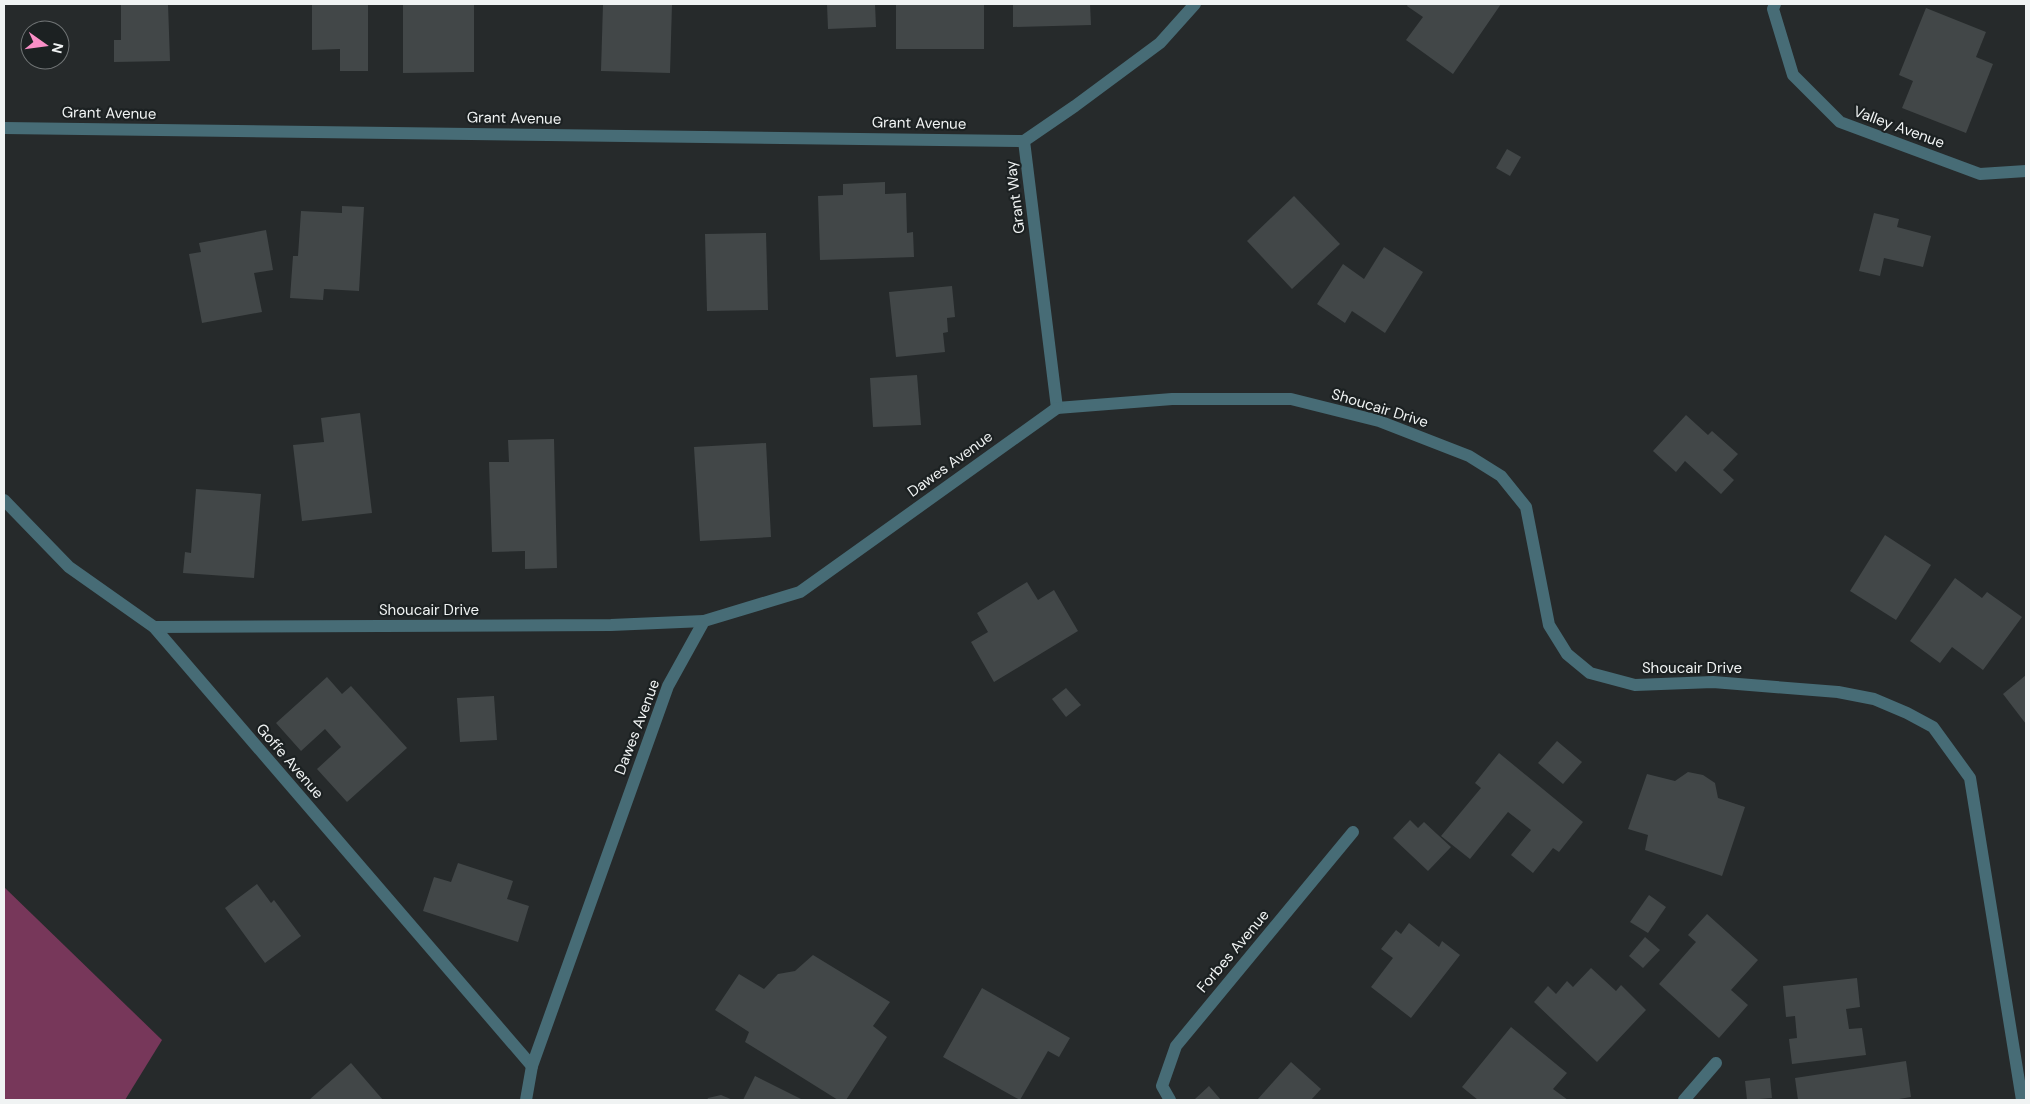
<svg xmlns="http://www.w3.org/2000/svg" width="2030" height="1104" font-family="'DM Sans',sans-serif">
  <rect width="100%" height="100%" fill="#262a2b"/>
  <!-- forest -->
  <polygon fill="#77375a" points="4,887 162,1040 125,1100 4,1100"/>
  <!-- building -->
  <g fill="#424748">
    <polygon points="121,4 168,4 170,61 114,62 114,40 121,40"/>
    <polygon points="312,4 368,4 368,71 340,71 340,49 312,50"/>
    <polygon points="403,4 474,4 474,72 403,73"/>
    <polygon points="603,4 672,4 670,73 601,71"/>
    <polygon points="827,4 875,4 876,27 828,29"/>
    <rect x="896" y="4" width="88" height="45"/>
    <polygon points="1013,4 1090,4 1091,25 1013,27"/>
    <polygon points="1408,4 1501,4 1453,74 1406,40 1423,17 1407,6"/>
    <polygon points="1926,8 1986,32 1976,57 1993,64 1966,133 1902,108 1913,81 1899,75"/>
    <polygon points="1507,149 1521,157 1510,176 1496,168"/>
    <polygon points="885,182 885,194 906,193 907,233 913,232 914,257 820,260 818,196 843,195 843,184"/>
    <polygon points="1294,196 1340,244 1292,289 1247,241"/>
    <polygon points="342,206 364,207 359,291 324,289 323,300 290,298 293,256 298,256 301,211 342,213"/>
    <polygon points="1874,213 1899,219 1897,227 1931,236 1923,267 1884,258 1880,276 1859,271"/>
    <polygon points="266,230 273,270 254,273 262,312 202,323 189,254 201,252 199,243"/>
    <polygon points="766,233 768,310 707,311 705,234"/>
    <polygon points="1384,247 1423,272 1385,333 1352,311 1345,323 1317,304 1343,264 1364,279"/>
    <polygon points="952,286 955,317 947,318 948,332 943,333 945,352 896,357 889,292"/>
    <polygon points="917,375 921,425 873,427 870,378"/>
    <polygon points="360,413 372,513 302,521 293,445 324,442 321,418"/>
    <polygon points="1686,415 1708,435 1712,431 1738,454 1723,470 1734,480 1721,494 1685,461 1676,472 1653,451"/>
    <polygon points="554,439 557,568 525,569 525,551 492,552 489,462 509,462 508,440"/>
    <polygon points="766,443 771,537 700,541 694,447"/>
    <polygon points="196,489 261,494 254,578 183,573 185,552 191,553"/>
    <polygon points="1885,535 1931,565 1896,620 1850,591"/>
    <polygon points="1955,578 1982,598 1987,592 2022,617 1983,670 1952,647 1940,663 1910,641"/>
    <polygon points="1027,582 1038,600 1054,590 1078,631 994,682 971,642 988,632 977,613"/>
    <polygon points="2026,675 2026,724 2003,694"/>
    <polygon points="327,677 342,694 351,686 407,748 347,802 317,769 341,747 325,729 301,751 276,723"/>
    <polygon points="1066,688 1081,705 1066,717 1052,699"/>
    <polygon points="494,696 497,740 460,742 457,698"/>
    <polygon points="1557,741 1582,762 1563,784 1538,763"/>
    <polygon points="1499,753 1583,822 1559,852 1553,848 1533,873 1511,855 1531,830 1508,812 1470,859 1441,836 1481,788 1475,783"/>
    <polygon points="1688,772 1703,775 1715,783 1718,798 1745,807 1722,876 1645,850 1648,835 1628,829 1647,774 1675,781"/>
    <polygon points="1410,820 1418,828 1424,822 1451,847 1428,871 1393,838"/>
    <polygon points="458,863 513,881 507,899 529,906 518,942 423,911 434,877 451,882"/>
    <polygon points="257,884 271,903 274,900 301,936 265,963 225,908"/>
    <polygon points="1649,895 1666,907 1648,933 1630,922"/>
    <polygon points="1707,914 1758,960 1731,990 1748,1005 1719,1038 1659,984 1696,942 1688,935"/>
    <polygon points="1409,923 1439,947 1442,941 1460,955 1411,1018 1371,987 1393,958 1381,949 1396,930 1401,934"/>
    <polygon points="1645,937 1660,950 1643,968 1629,956"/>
    <polygon points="813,955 890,1002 873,1026 887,1037 846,1100 838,1100 745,1042 749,1032 715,1010 739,974 764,989 778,974 795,971"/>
    <polygon points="1591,968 1616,991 1621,985 1646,1010 1597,1062 1534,1002 1548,986 1556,994 1567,981 1573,987"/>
    <polygon points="1857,978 1860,1007 1846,1009 1849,1029 1862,1028 1866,1055 1792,1064 1789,1039 1797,1038 1795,1016 1786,1017 1783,986"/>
    <polygon points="982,988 1070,1038 1059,1057 1048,1051 1020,1100 943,1057"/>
    <polygon points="1511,1027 1567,1073 1553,1089 1568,1100 1478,1100 1462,1087"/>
    <polygon points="1906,1061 1911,1097 1893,1100 1798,1100 1795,1078"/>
    <polygon points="1291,1062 1321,1089 1311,1100 1257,1100"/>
    <polygon points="351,1063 383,1100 309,1100"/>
    <polygon points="755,1076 803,1100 743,1100"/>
    <polygon points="1770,1078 1772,1098 1747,1100 1745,1081"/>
    <polygon points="1209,1086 1221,1100 1197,1100 1195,1099"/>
    <polygon points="721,1095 733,1100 707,1100 708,1098"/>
  </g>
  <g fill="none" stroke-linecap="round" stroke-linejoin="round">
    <!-- minor -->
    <g stroke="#476c76" stroke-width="12">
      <polyline points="1775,4 1773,9 1793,75 1840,122 1980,174 2026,171"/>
      <polyline points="4,128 1024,141"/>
      <polyline points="1057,408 1172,399 1291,399 1379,421 1469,456 1501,476 1526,507 1549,625 1567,654 1590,673 1635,685 1713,682 1838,692 1874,699 1907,713 1933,727 1970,778 2022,1100"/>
      <polyline points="1057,408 1024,141 1075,106 1160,43 1195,4"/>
      <polyline points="4,500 69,567 154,627 532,1066"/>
      <polyline points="154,627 611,625 704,621"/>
      <polyline points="526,1100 532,1066 668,686 704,621 800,592 1057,408"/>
      <polyline points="1170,1100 1162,1086 1176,1046 1353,832"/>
      <polyline points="1684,1100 1716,1063"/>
    </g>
  </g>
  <g text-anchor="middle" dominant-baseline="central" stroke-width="4.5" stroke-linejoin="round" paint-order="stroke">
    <!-- street labels -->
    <g font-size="15" fill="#f0f3f3" stroke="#1c2122">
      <text transform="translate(109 113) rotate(1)">Grant Avenue</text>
      <text transform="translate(514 118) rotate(1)">Grant Avenue</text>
      <text transform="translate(919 123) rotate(1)">Grant Avenue</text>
      <text transform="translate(1899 127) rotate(20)">Valley Avenue</text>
      <text transform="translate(1015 197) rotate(-97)">Grant Way</text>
      <text transform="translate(1380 408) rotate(17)">Shoucair Drive</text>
      <text transform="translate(950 464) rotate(-36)">Dawes Avenue</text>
      <text x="429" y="610">Shoucair Drive</text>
      <text x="1692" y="668">Shoucair Drive</text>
      <text transform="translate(637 727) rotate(-69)">Dawes Avenue</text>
      <text transform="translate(290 761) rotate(49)">Goffe Avenue</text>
      <text transform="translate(1233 951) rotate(-50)">Forbes Avenue</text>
    </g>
  </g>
  <!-- border -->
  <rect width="2030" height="1104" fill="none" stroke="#f0f3f3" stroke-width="10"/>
  <!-- north arrow -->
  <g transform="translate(45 45) rotate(104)"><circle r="24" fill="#1c2122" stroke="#717576"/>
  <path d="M0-4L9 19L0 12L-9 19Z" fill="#fa8fc7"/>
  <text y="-8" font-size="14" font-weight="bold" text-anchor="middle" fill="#f0f3f3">N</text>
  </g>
</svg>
